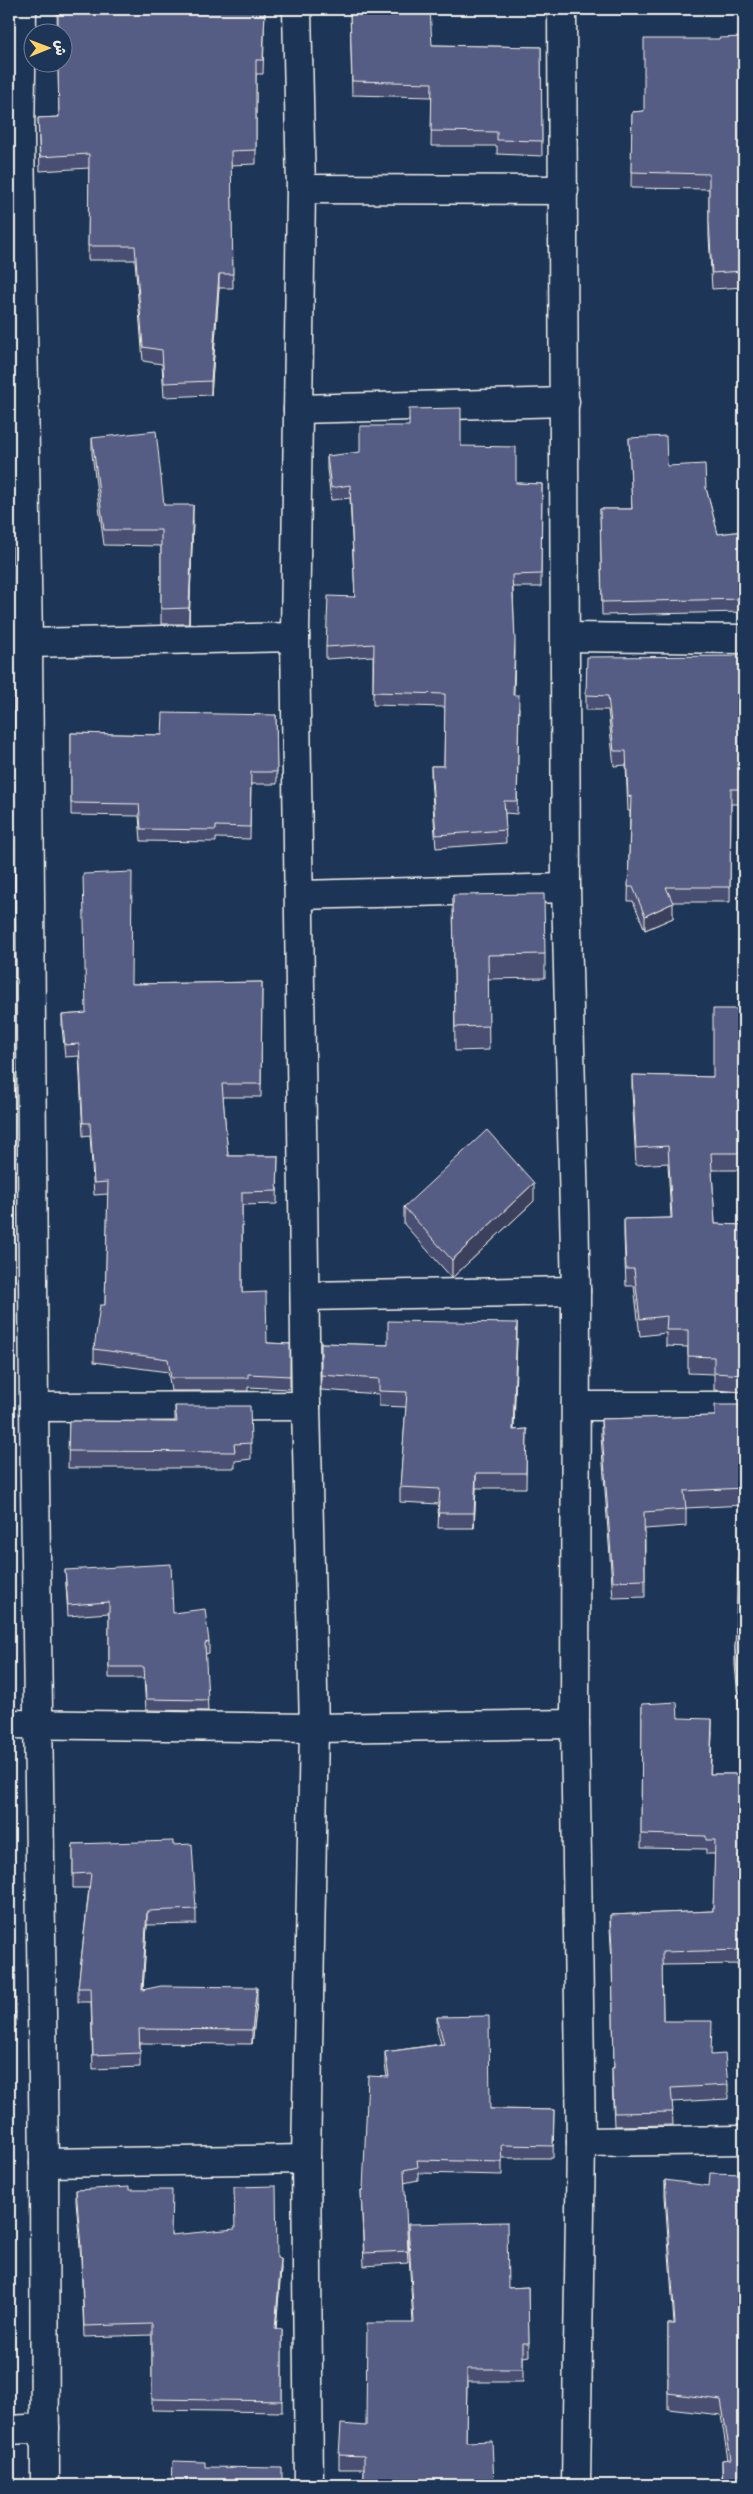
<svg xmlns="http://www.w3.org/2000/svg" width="753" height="2494" font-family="Mynerve,'Playpen Sans Arabic',sans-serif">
  <rect width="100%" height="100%" fill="#1d3557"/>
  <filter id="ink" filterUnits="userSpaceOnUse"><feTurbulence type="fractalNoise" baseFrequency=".02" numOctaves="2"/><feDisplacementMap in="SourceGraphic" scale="10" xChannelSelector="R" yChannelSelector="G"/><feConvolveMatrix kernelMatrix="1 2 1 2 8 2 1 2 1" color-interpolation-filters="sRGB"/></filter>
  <g filter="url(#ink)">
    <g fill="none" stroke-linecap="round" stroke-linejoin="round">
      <!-- minor casing -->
      <g stroke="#f4f1e8" stroke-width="31">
        <g id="minor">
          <polyline points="22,9 20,138 28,643 34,1407 44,2163 45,2485"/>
          <polyline points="297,9 301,189 295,637 306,1406 314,1728 306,2159 309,2485"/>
          <polyline points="562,9 566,888 576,1291 575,1724 581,2142 576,2485"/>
          <polyline points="301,189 564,190"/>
          <polyline points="298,409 565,402"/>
          <polyline points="566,637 744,639"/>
          <polyline points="28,643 295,637"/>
          <polyline points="300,895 566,888"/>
          <polyline points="306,1296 576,1291"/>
          <polyline points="576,1406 744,1406"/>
          <polyline points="34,1407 306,1406"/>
          <polyline points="9,1724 314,1728 575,1724"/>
          <polyline points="581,2142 744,2140"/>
          <polyline points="44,2163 306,2159"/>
          <polyline points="9,2430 45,2428"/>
        </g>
      </g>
      <!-- minor -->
      <use href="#minor" stroke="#1d3557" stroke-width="28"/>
    </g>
    <!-- wall -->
    <g fill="#485072" stroke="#f4f1e8">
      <polygon points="57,9 265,9 263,74 256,74 256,164 231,165 233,288 219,288 211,395 164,397 162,364 143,361 135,260 88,260 89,168 40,171 38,118 59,117"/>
      <polygon points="350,9 432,45 541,47 542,156 497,154 497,146 431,146 432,97 352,95"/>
      <polygon points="744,37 744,287 712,289 709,236 709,189 631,188 632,112 644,111 719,39"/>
      <polygon points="744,394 744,455 742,395"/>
      <polygon points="92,438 164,505 193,521 189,624 161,624 161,546 104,545 92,454"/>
      <polygon points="629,438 667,466 706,488 718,534 744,531 744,612 602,615 600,509 632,509"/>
      <polygon points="461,446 516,483 542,484 541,587 513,587 515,652 514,695 519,708 517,814 505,813 506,843 436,848 431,778 431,766 444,766 445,707 373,705 373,656 326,659 326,647 355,597 350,498 331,500 327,469 327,456"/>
      <polygon points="744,656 744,804 731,804 730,902 672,902 673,918 645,930 633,901 628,901 630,811 628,811 626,765 614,766 608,710 586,710 586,695"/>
      <polygon points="276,715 277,784 251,784 250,839 216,838 216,842 141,841 139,816 71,815 71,733 162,735"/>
      <polygon points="453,895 545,954 545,978 488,979 489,1050 455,1051"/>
      <polygon points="262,982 261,1097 223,1097 228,1156 278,1156 277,1204 242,1205 242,1293 267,1343 290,1344 290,1389 248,1387 248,1391 171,1391 168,1372 94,1362 94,1349 105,1305 108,1194 94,1195 90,1135 83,1136 79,1056 65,1057 62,1027 62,1015 86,1013 132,984"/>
      <polygon points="744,1009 744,1170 712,1170 715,1224 744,1225 744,1392 714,1390 714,1374 688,1373 688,1347 666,1346 666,1333 640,1336 634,1286 626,1286 624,1236 624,1219 671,1218 668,1163 636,1165 632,1092 632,1075 713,1077"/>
      <polygon points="534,1201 452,1278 404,1224 404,1207"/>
      <polygon points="517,1338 514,1430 527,1429 526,1488 476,1488 474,1528 438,1528 439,1504 400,1502 400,1487 406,1407 379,1406 379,1394 321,1390 321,1343 388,1345"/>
      <polygon points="744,1405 744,1505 686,1508 686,1526 645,1529 645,1597 613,1598 601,1436 601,1419 715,1416"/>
      <polygon points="175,1406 251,1443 251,1459 235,1461 235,1468 68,1468 69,1421 175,1422"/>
      <polygon points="744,1557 744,1709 739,1709 735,1665 735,1648"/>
      <polygon points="65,1570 173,1613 209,1642 209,1653 205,1654 208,1711 146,1710 144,1678 109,1678 109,1613 68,1616"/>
      <polygon points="642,1704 678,1718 712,1732 710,1774 744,1774 744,1991 743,1991 743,1964 662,1965 663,2021 711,2055 728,2085 728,2099 672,2102 673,2125 614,2126 612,2081 612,2068 614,2068 612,1962 610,1928 610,1915 713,1911 715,1854 706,1854 706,1849 641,1848"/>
      <polygon points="73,1844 173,1845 196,1909 196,1924 147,1925 143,1990 257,2002 252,2044 140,2043 140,2067 93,2069 91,2002 78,2002 78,1988 89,1888 73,1888"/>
      <polygon points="9,1976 16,2013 16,2026 9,2027"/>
      <polygon points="437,2017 490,2109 554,2110 553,2158 502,2158 502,2175 418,2173 418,2180 404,2183 408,2263 364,2266 361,2190 363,2190 387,2077 385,2065 385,2052 441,2044 437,2030"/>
      <polygon points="665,2180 744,2485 722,2485 722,2460 728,2460 721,2415 668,2409 668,2324 674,2324 665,2196"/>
      <polygon points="76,2190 129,2190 171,2235 277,2258 281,2269 276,2329 282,2329 282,2412 152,2410 152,2335 84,2337 81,2259 76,2201"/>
      <polygon points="408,2224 508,2288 528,2287 529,2356 523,2357 523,2382 467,2382 466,2442 494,2485 364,2485 364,2469 339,2469 339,2455 366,2426 413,2323 408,2237"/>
    </g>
    <!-- shaded-wall -->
    <g fill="#3b415c" stroke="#f4f1e8">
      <polygon points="219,274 219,288 211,395 211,381"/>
      <polygon points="193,505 193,521 189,624 189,608"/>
      <polygon points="673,903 673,918 645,930 645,916"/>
      <polygon points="534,1183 534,1201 452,1278 452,1260"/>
      <polygon points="517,1323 517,1338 513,1445 513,1430"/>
      <polygon points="476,1473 476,1488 474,1528 474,1513"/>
      <polygon points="712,1719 712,1732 710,1787 710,1774"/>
      <polygon points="147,1911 147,1925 142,2005 142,1990"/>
      <polygon points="257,1987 257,2002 252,2044 252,2030"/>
      <polygon points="281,2259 281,2269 275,2340 275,2329"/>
    </g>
    <!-- building -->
    <g fill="#545d84" stroke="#f4f1e8">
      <polygon points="58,9 265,9 263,60 256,60 256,150 231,151 233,274 219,274 211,381 164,383 162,350 143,347 135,246 88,246 89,154 40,157 38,118 59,117 58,62 62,62 62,32 58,32"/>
      <polygon points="350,9 430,9 432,45 541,47 542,141 497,140 497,132 431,131 432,83 352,81"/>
      <polygon points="744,37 744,271 712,273 709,221 709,174 631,172 632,112 644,111 644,39 719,39 719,38"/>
      <polygon points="744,394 744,437 742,395"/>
      <polygon points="461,408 461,446 516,447 516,483 542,484 541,574 512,575 515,640 513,695 519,695 517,801 504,801 506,830 436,835 431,766 444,766 445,694 373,692 374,644 326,647 328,596 355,597 350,485 331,488 327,456 360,452 360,426 409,426 409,409"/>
      <polygon points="156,431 164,505 193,505 189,608 161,609 161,530 104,530 92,438"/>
      <polygon points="666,436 667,466 705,464 706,488 718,534 744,531 744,599 602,602 600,509 632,509 629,438"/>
      <polygon points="744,656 744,789 731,789 730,887 666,887 673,903 645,916 633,887 628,887 631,796 628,797 626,751 614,751 608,696 586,695 587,657"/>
      <polygon points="163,713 276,715 277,772 251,772 250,827 216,826 216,830 141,829 139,804 71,803 71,733 162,735"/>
      <polygon points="132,872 131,984 262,982 261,1084 222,1084 228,1156 278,1156 277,1191 242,1192 242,1293 266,1292 267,1343 290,1344 290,1376 248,1374 248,1378 171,1378 168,1359 94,1349 100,1305 105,1305 108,1182 94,1183 90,1123 83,1123 79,1044 65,1045 62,1015 86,1013 83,874"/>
      <polygon points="544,894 545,954 488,955 489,1026 455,1027 453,895"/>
      <polygon points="713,1009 744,1009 744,1153 711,1153 715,1224 744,1225 744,1375 714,1373 714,1357 688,1356 688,1330 666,1330 667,1316 640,1319 634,1269 626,1269 624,1219 672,1218 668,1146 636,1148 632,1075 713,1077"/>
      <polygon points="487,1130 534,1183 452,1260 404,1207"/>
      <polygon points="388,1321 517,1323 513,1430 527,1429 526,1473 476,1473 474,1513 438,1513 440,1489 400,1487 407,1392 379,1391 379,1379 321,1375 321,1343 388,1345"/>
      <polygon points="715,1405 744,1405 744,1488 684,1491 686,1509 644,1512 645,1580 613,1581 601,1419 715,1416"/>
      <polygon points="175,1406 250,1406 251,1443 234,1444 235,1452 68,1451 69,1421 177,1422"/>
      <polygon points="738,1557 744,1557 744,1692 739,1693 735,1648"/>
      <polygon points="171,1564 173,1613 205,1609 209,1642 205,1643 208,1700 146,1699 144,1667 109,1667 109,1602 68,1605 65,1570"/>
      <polygon points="9,1635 10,1655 9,1655"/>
      <polygon points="677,1702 678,1718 712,1719 710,1774 744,1774 744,1977 743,1977 743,1950 662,1952 663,2021 712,2021 711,2055 725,2054 728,2085 671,2088 673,2112 614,2113 612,2068 614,2068 612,1949 610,1915 713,1911 715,1840 706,1840 706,1836 641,1834 642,1704"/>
      <polygon points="173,1841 173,1845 192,1844 196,1909 147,1911 142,1990 161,1986 257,1987 252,2030 139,2029 140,2053 93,2055 91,1988 78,1988 91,1873 73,1874 73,1844"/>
      <polygon points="9,1976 15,1976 16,2013 9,2014"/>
      <polygon points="489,2016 490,2109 554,2110 553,2146 501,2145 502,2162 417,2160 418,2167 404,2170 408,2251 364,2253 361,2190 363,2190 368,2076 389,2077 385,2052 444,2044 437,2017"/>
      <polygon points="710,2173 744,2174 744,2485 723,2485 722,2460 731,2459 721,2400 668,2393 668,2324 675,2324 665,2180 709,2186"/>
      <polygon points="276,2186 277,2258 281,2259 275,2329 282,2329 282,2401 152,2399 152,2324 84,2326 81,2248 76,2190 129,2187 129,2190 172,2190 171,2235 235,2229 234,2187"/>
      <polygon points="507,2222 508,2288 528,2287 529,2343 523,2343 523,2369 467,2369 466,2442 492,2441 494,2485 380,2485 380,2484 364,2484 364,2456 339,2455 341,2424 366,2426 367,2323 414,2323 408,2224"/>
      <polygon points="173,2461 205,2462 205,2467 282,2468 282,2485 172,2485"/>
    </g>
  </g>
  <!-- margin -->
  <rect width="753" height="2494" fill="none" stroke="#1d3557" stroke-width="30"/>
  <rect x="15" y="15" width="723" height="2464" fill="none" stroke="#f4f1e8" stroke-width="2" filter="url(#ink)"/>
  <!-- north arrow -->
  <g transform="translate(48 48) rotate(89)"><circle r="24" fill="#1d3557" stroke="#738091"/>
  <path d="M0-4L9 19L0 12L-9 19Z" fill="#ffd166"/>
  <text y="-8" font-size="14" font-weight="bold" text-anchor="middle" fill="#f4f1e8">ش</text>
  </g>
</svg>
